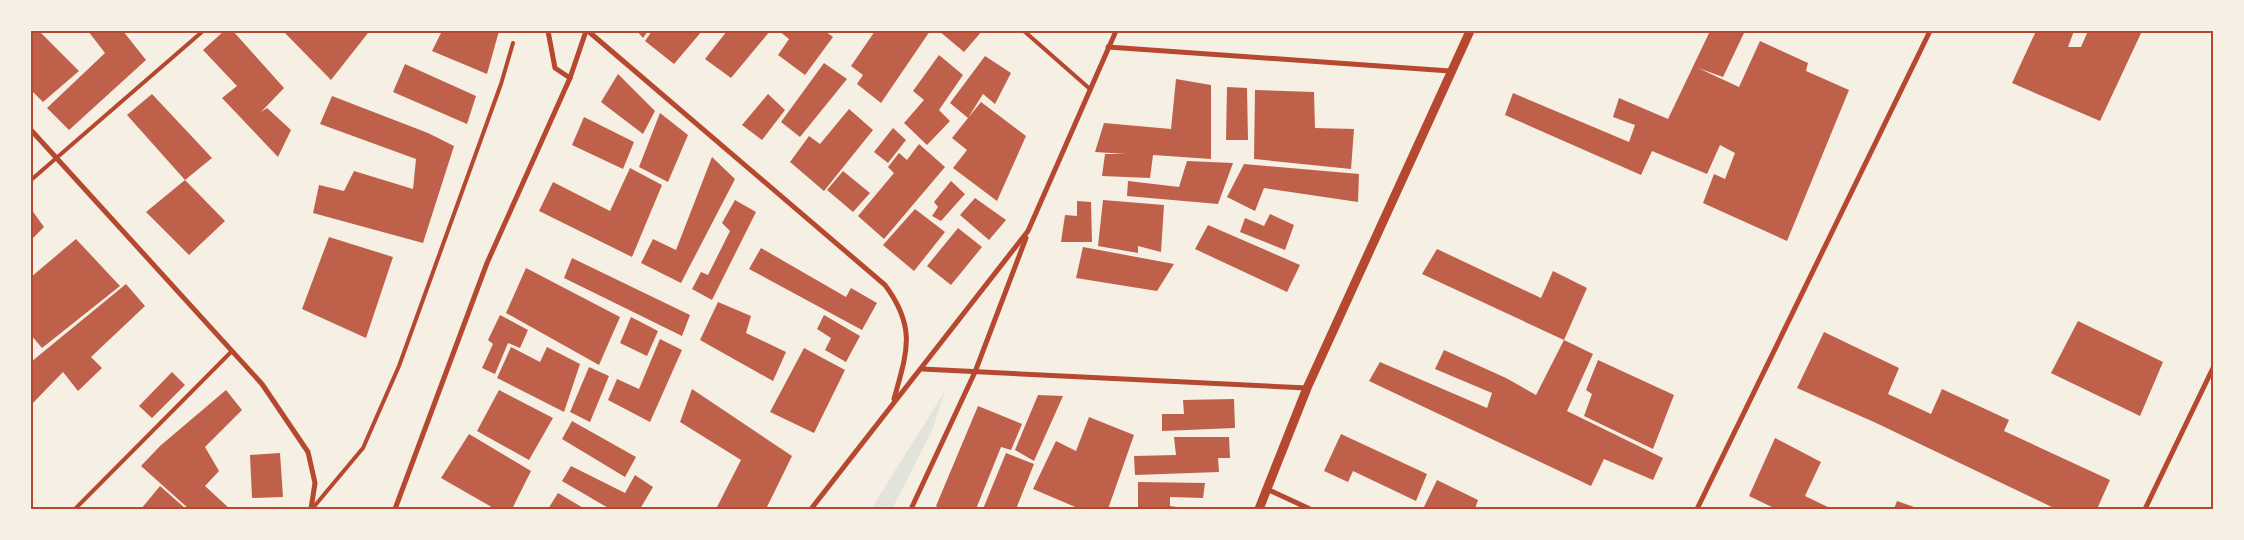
<svg xmlns="http://www.w3.org/2000/svg" width="2244" height="540" font-family="'Fira Sans',sans-serif">
  <rect width="100%" height="100%" fill="#f6efe4"/>
  <!-- green -->
  <polygon fill="#e2e4dc" points="945,391 932,431 892,509 871,509"/>
  <!-- building -->
  <g fill="#bf614a">
    <polygon points="31,31 39,31 79,71 43,102 31,90"/>
    <polygon points="88,31 123,31 146,60 69,130 47,108 105,53"/>
    <polygon points="224,31 233,31 284,88 261,112 267,108 291,130 278,157 222,98 237,86 203,50"/>
    <polygon points="283,31 367,31 368,33 331,80"/>
    <polygon points="442,31 499,31 487,74 432,51"/>
    <polygon points="637,31 648,31 643,38"/>
    <polygon points="652,31 702,31 674,64 645,41"/>
    <polygon points="727,31 770,31 731,78 705,59"/>
    <polygon points="779,31 825,31 833,37 805,75 778,55 789,39"/>
    <polygon points="875,31 930,31 881,103 857,84 863,75 851,66"/>
    <polygon points="939,31 982,31 964,52"/>
    <polygon points="1710,31 1745,31 1723,77 1698,68 1739,87 1760,41 1808,63 1806,71 1849,90 1787,241 1703,203 1714,174 1725,179 1735,153 1720,145 1707,174 1652,151 1641,175 1505,115 1513,93 1629,142 1635,125 1613,117 1619,98 1668,119"/>
    <polygon points="2036,31 2074,31 2068,47 2081,47 2088,31 2142,31 2100,121 2012,83"/>
    <polygon points="939,55 963,75 939,110 950,121 927,145 904,123 924,100 913,91"/>
    <polygon points="985,56 1011,73 995,104 983,94 968,118 981,102 1026,136 997,201 953,168 967,150 952,138 968,118 950,103"/>
    <polygon points="824,63 847,79 800,137 781,122"/>
    <polygon points="405,64 476,96 467,124 393,92"/>
    <polygon points="618,74 655,111 643,134 601,102"/>
    <polygon points="1176,79 1211,85 1211,159 1153,155 1150,178 1102,176 1105,154 1126,154 1095,152 1104,123 1171,129"/>
    <polygon points="1227,87 1247,88 1248,140 1226,140"/>
    <polygon points="1255,90 1314,92 1315,128 1354,129 1351,169 1254,159"/>
    <polygon points="152,94 212,158 185,180 127,115"/>
    <polygon points="768,94 785,110 762,140 742,125"/>
    <polygon points="332,96 428,133 454,146 423,243 313,213 319,185 344,191 354,171 413,189 416,159 320,124"/>
    <polygon points="849,109 873,130 824,191 790,162 809,136 820,144"/>
    <polygon points="660,113 688,135 668,182 639,167"/>
    <polygon points="584,117 634,142 623,169 572,145"/>
    <polygon points="893,128 906,140 888,163 874,152"/>
    <polygon points="919,144 945,167 884,239 858,216 894,173 888,167 899,153 907,160"/>
    <polygon points="712,157 735,179 681,283 641,263 653,239 676,250"/>
    <polygon points="1187,161 1233,163 1218,204 1127,196 1128,181 1179,187"/>
    <polygon points="1244,164 1359,174 1358,202 1264,188 1255,211 1227,197"/>
    <polygon points="630,168 662,185 632,257 539,211 553,182 610,211"/>
    <polygon points="843,171 870,193 853,212 827,190"/>
    <polygon points="185,180 225,221 189,255 146,212"/>
    <polygon points="951,181 965,194 941,221 932,216 938,207 934,202"/>
    <polygon points="975,198 1006,220 989,240 960,215"/>
    <polygon points="735,200 756,212 712,300 692,289 701,272 708,275 730,231 722,223"/>
    <polygon points="1103,200 1164,205 1161,252 1138,246 1138,253 1098,246"/>
    <polygon points="1077,201 1091,202 1092,242 1061,242 1065,215 1077,216"/>
    <polygon points="31,209 44,227 31,240"/>
    <polygon points="915,209 945,232 914,271 883,245"/>
    <polygon points="1270,214 1294,225 1285,250 1240,232 1245,218 1264,226"/>
    <polygon points="1208,225 1300,265 1287,292 1195,249"/>
    <polygon points="958,228 982,247 951,285 927,266"/>
    <polygon points="329,237 393,257 366,338 302,309"/>
    <polygon points="76,239 120,286 42,348 31,335 31,277"/>
    <polygon points="1083,247 1174,264 1157,291 1076,278"/>
    <polygon points="761,248 846,297 851,288 877,303 862,330 749,269"/>
    <polygon points="1437,249 1541,298 1553,271 1587,288 1564,340 1422,274"/>
    <polygon points="572,258 690,315 682,336 564,278"/>
    <polygon points="526,268 620,317 599,365 506,313"/>
    <polygon points="126,284 145,306 91,357 102,368 78,391 63,372 31,405 31,362"/>
    <polygon points="718,302 751,316 746,333 786,352 773,381 700,340"/>
    <polygon points="500,315 528,330 520,348 508,343 495,374 482,368 493,344 488,340"/>
    <polygon points="824,315 860,336 846,362 825,350 831,338 817,329"/>
    <polygon points="631,317 658,331 647,356 620,343"/>
    <polygon points="2078,321 2163,362 2140,416 2051,373"/>
    <polygon points="1824,332 1899,368 1888,394 1931,414 1942,389 2009,420 2004,431 2110,480 2097,509 2056,509 1874,422 1797,388"/>
    <polygon points="660,339 682,350 650,422 608,400 617,379 639,389"/>
    <polygon points="1564,340 1593,354 1567,411 1663,458 1653,480 1604,459 1591,486 1369,381 1380,362 1487,408 1492,393 1435,369 1444,350 1506,378 1536,395"/>
    <polygon points="511,347 540,362 547,347 580,364 564,412 497,378"/>
    <polygon points="804,348 845,370 814,433 770,412"/>
    <polygon points="1598,360 1674,395 1653,449 1584,416 1592,394 1586,390"/>
    <polygon points="589,367 609,376 590,422 570,412"/>
    <polygon points="172,372 185,385 152,418 139,406"/>
    <polygon points="692,389 792,456 766,509 716,509 741,460 680,422"/>
    <polygon points="226,390 242,410 205,447 219,471 205,486 230,509 189,509 141,466 160,446"/>
    <polygon points="499,390 553,418 529,460 477,431"/>
    <polygon points="1038,395 1063,396 1034,461 1015,450"/>
    <polygon points="1234,399 1235,428 1162,431 1162,414 1184,414 1183,400"/>
    <polygon points="978,406 1022,424 1011,450 1001,447 976,509 941,509 936,506"/>
    <polygon points="1089,417 1134,435 1108,509 1080,509 1033,489 1056,441 1076,451"/>
    <polygon points="572,421 636,457 625,477 562,439"/>
    <polygon points="469,434 531,471 512,509 495,509 441,478"/>
    <polygon points="1341,434 1427,474 1416,501 1353,471 1348,482 1324,471"/>
    <polygon points="1174,437 1229,437 1230,458 1218,458 1219,472 1135,475 1134,456 1176,455"/>
    <polygon points="1775,438 1821,462 1805,496 1832,509 1776,509 1749,496"/>
    <polygon points="280,453 283,497 252,498 250,455"/>
    <polygon points="1006,453 1034,464 1016,509 983,509"/>
    <polygon points="571,466 625,493 635,475 653,487 640,509 610,509 562,481"/>
    <polygon points="1437,480 1478,500 1475,509 1423,509"/>
    <polygon points="1138,482 1205,483 1203,498 1170,497 1170,506 1189,509 1138,509"/>
    <polygon points="160,486 186,509 141,509"/>
    <polygon points="558,493 585,509 548,509"/>
    <polygon points="1897,501 1917,508 1917,509 1894,509"/>
  </g>
  <g fill="none" stroke-linecap="round" stroke-linejoin="round">
    <!-- service -->
    <g stroke="#b5482f" stroke-width="4">
      <polyline points="1024,31 1090,89"/>
      <polyline points="31,180 203,31"/>
      <polyline points="75,509 232,351"/>
      <polyline points="312,509 363,448 399,366 501,84 513,43"/>
    </g>
    <!-- minor -->
    <g stroke="#b5482f" stroke-width="5">
      <polyline points="548,31 555,68 570,78"/>
      <path d="M588 31 885 285C917 328 907 352 894 399"/>
      <polyline points="1108,47 1450,71"/>
      <polyline points="31,130 262,384 308,452 315,483 311,509"/>
      <polyline points="922,369 1307,388"/>
      <polyline points="1267,489 1310,509"/>
      <polyline points="395,509 487,263 570,78 586,31"/>
      <polyline points="811,509 1028,231 1116,31"/>
      <polyline points="911,509 975,372 1026,238"/>
      <polyline points="1697,509 1930,31"/>
      <polyline points="2145,509 2213,368"/>
    </g>
    <!-- tertiary -->
    <polyline stroke="#b5482f" stroke-width="9" points="1259,509 1307,388 1470,31"/>
  </g>
  <!-- border -->
  <rect width="2244" height="540" fill="none" stroke="#f6efe4" stroke-width="65"/>
  <rect x="32" y="32" width="2180" height="476" fill="none" stroke="#b5482f" stroke-width="2"/>
</svg>
